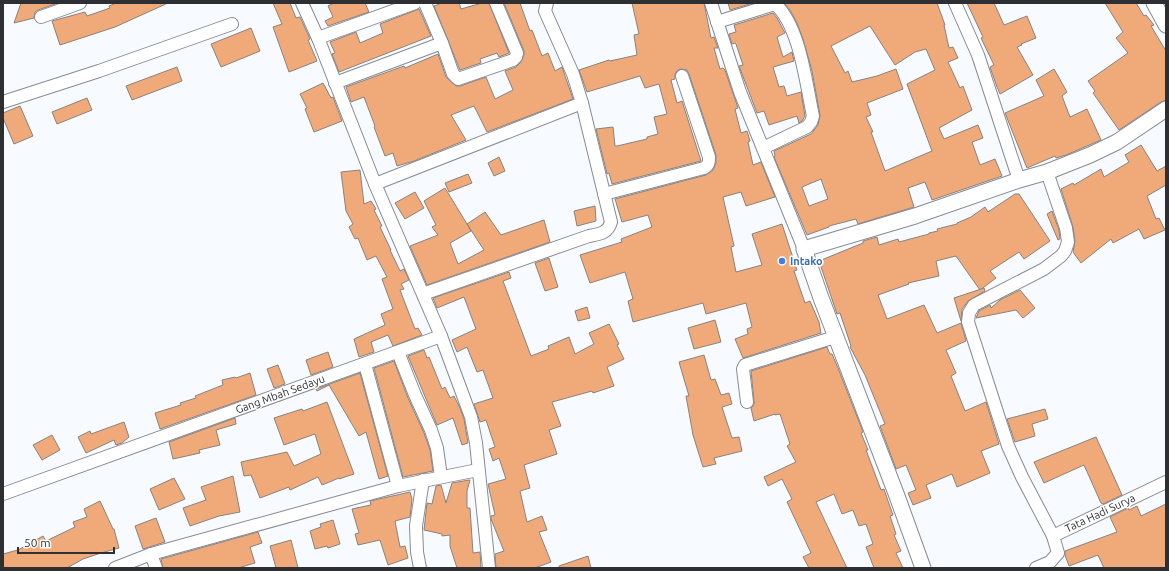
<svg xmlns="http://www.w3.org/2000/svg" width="1169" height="571" font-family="Ubuntu,sans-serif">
  <rect width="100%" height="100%" fill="#f7faff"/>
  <!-- building -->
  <g fill="#f0aa7a" stroke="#8a827d" fill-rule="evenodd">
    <polygon points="21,3 58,3 38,10 35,12 34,18 14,23"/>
    <polygon points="116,3 168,3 115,27 60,45 52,21 85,12 87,16 110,8 109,6"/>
    <polygon points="273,3 290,3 296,18 300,17 310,39 308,40 317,61 289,72 273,27 282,24"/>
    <polygon points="334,3 365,3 369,12 328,26 325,21 333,17 328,6"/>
    <polygon points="442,3 459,3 461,9 482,3 489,3 509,53 499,57 497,53 480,59 481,63 460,70 434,6"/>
    <polygon points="504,3 520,3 530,31 532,30 542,56 548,53 555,71 562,67 573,99 487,132 474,106 451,115 466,140 414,161 397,166 393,153 385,156 374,127 375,126 364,97 351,102 346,87 404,66 405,68 438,54 446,77 456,86 460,86 486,77 495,99 513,90 505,71 516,67 521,62 524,55 524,51"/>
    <polygon points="632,3 704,3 711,38 714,37 718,48 714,48 720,69 723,68 725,70 738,108 735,109 741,133 747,131 750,141 748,142 753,165 761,162 775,197 746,206 741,192 723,197 734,246 731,247 736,272 762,265 752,234 782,224 797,270 794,271 805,303 810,301 819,322 821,333 743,358 735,339 748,334 747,329 752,327 746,303 706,314 703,303 633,322 628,301 633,299 625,272 590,283 580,255 622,242 621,239 652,227 648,215 622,222 615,199 706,175 713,170 716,163 716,155 689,74 687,70 680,69 677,71 675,74 675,79 671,80 677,103 682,101 701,161 612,184 609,173 607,174 596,129 613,127 615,146 617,146 647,139 647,137 658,134 654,117 667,114 659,84 645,88 640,76 587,92 579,70 609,60 610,61 637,55 634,35 639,34"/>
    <polygon points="728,3 753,3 730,10"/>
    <path d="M784 3H937L945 25H944L949 48 953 47 958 58 948 62 960 88 963 86 972 110 939 128 944 139 978 125 983 138 972 142 980 165 995 159 1002 176 932 200 925 182 908 188 914 207 858 224 856 219 829 226V227L807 235 774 157 775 156 774 151 811 134 818 125 820 115 812 71 803 39 797 23 790 10ZM870 26 895 65 915 52 926 49 935 70 907 84 932 151 885 171 871 132H873L866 117 871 115 867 103 903 89 896 69 877 76 852 82 848 71 845 73 831 46ZM821 179 828 199 809 206 802 187Z"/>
    <polygon points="967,3 994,3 1004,25 1027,16 1036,38 1021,44 1022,45 1017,47 1033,75 1000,94 997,87 990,67 994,65 981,38 983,37"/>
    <polygon points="1105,3 1136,3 1144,16 1146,15 1154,25 1151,26 1166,51 1166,100 1161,102 1119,130 1093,93 1095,91 1088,81 1128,53 1116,38 1123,32"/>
    <polygon points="419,9 431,36 339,72 332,54 335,53 330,42 356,32 360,43 383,33 380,24"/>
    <polygon points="773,13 777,18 785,33 777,37 783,57 792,52 794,61 773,67 779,87 784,86 787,96 801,92 805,116 802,121 799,123 797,116 769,125 764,111 757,113 739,66 743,65 736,44 735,43 732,44 729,34 736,32 734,25"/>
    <polygon points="251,28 260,51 221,67 211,44"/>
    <polygon points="177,67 182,81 132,100 126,86"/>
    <polygon points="1054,69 1067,92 1062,96 1070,117 1087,109 1101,140 1066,155 1056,158 1055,156 1027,168 1005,113 1044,96 1036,80"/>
    <polygon points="323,83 331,98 333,97 342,121 314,132 305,109 307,108 300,94"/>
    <polygon points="87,98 92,110 57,124 52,112"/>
    <polygon points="20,106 33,136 14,144 3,118 3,113"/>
    <polygon points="1141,145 1157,171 1166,166 1166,185 1147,196 1156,219 1159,218 1165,230 1144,239 1139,229 1113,243 1111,239 1081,263 1073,252 1075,241 1073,227 1061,189 1073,183 1074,185 1101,169 1104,177 1129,162 1125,155"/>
    <polygon points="499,157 505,171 494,176 488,163"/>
    <polygon points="360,170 364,204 371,201 376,209 374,210 382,226 380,227 391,250 390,250 400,271 404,269 409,280 401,284 404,289 400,290 415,329 418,328 422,335 393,346 388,335 371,342 374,352 359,357 354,339 385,325 381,314 393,309 382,279 387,277 376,256 367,260 358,238 355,239 349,227 353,224 346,211 341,172"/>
    <polygon points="468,174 472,183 449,192 445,183"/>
    <path d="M445 188 467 224 485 212 501 235 544 220 550 242 427 285 410 246 438 235 432 227 436 225 424 201ZM467 224 484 250 458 264 450 243 471 231Z"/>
    <polygon points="415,192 424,208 405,219 395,203"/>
    <polygon points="1015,194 1019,194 1050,241 1024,259 1019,252 990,271 996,278 980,290 956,256 936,261 939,276 908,283 909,284 878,295 887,319 924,305 937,333 961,323 966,341 946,350 956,373 951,376 965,411 986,402 999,444 981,451 990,473 957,487 952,474 926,485 931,498 913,505 908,493 916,490 906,465 896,469 895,466 880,426 885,424 865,375 850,347 851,346 840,313 837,314 819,261 863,243 863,241 877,237 879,245 898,239 899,242 929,234 929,233 938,231 937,229 957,224 957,223 971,217 985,207 988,212"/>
    <polygon points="595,206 596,221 577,226 574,211"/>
    <polygon points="1052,211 1059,230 1060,239 1058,240 1047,214"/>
    <polygon points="549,258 558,287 545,291 535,263"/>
    <polygon points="509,272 511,278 503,281 531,356 549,349 548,346 569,337 575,354 594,344 589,333 609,324 619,344 617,345 624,359 607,367 614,386 593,393 592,391 552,402 561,426 549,430 557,454 524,465 530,488 520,491 527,522 542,516 547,530 539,532 551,562 535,568 496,568 495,554 504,551 491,519 491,516 495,515 488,484 506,479 499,458 493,461 489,449 495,447 486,420 480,422 474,404 493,398 483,370 477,372 467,347 457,352 452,340 476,329 464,297 437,308 433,298"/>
    <polygon points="984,288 985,291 968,301 962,309 961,321 954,298"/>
    <polygon points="1020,290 1035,308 1023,318 1016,310 976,318 979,311 990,305 991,308 1000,300"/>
    <polygon points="587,307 590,318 578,321 575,311"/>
    <polygon points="715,320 721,342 694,349 688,328"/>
    <polygon points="827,347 830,354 832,354 838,368 863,432 861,433 868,450 866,450 881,490 884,489 887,498 893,515 890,516 896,534 894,535 901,551 896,553 903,568 874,568 866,547 873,544 866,524 859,526 853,510 842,514 834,494 816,502 847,568 809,568 803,557 811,553 787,502 792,499 782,479 768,486 764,477 796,462 787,446 790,444 780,414 775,415 775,414 754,421 751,408 754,405 754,401 751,371"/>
    <polygon points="424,350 427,358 429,357 442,389 445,387 450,398 454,396 460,408 464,419 468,443 462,445 453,418 437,425 408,356"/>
    <polygon points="328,352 333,367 311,375 306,360"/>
    <polygon points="704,355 711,380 715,379 721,395 729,393 732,404 722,407 732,438 739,437 742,451 714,458 716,464 703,467 693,435 686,396 689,396 679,362"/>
    <polygon points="394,361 408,398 424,433 430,450 433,471 403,477 374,368"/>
    <polygon points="278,365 285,384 274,388 267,369"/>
    <polygon points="250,373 256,395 160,429 155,413 181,405 180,403 196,398 195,396 223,385 222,380 235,377 236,378"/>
    <polygon points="360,373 388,476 379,479 366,432 359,436 329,385 317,391 316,389"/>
    <polygon points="327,402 354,474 339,479 339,478 322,485 318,477 290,490 289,487 260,498 251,475 244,476 241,462 287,452 294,466 321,454 315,434 284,445 274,418 302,409 303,411"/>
    <polygon points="1045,409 1048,419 1032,424 1035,436 1015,442 1007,419"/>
    <polygon points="235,418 236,424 216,430 220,445 199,450 200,453 173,459 169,442"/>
    <polygon points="124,422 129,437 122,443 116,445 114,440 86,453 78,437 90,431 91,434"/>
    <polygon points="52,435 60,450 42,460 33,445"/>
    <polygon points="1096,437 1122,495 1103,504 1101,503 1084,465 1044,483 1034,462"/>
    <polygon points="233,476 240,512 219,516 190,526 183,508 206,500 201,487"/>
    <polygon points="174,478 185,499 159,510 150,489"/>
    <polygon points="469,480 470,480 467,491 467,508 470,508 473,553 480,552 481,568 457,568 450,546 450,535 442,536 442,534 424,530 427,503 432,504 436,486 441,485 446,503 452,483"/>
    <polygon points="410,492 412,499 410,517 395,521 400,547 405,546 408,558 388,565 380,540 358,545 355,534 359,533 352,509 371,505 370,501"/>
    <polygon points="100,501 113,529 114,529 119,548 101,553 83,559 67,568 3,568 3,554 18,550 43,536 46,541 75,527 73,522 87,517 84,509"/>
    <polygon points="1166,504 1166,568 1104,568 1098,555 1069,566 1065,555 1065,551 1117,532 1110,517 1128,508 1129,510 1137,506 1141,516"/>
    <polygon points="156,518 165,542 143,549 135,526"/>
    <polygon points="333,520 340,544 328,548 327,546 315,549 310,531 321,527 320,524"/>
    <polygon points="258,532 262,543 250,547 255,563 238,568 163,568 161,559"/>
    <polygon points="291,540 298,568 276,568 270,546"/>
    <polygon points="588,556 591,568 559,568 559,566"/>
  </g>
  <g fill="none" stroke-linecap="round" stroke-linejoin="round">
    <!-- minor casing -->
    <g stroke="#878b93" stroke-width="14">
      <g id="minor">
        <polyline points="302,3 318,38 375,184 441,336 471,417 476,443 489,568"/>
        <polyline points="425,3 442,43"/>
        <polyline points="711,3 740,92 804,249"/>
        <polyline points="955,3 978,55 1019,180"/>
        <polyline points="41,17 80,3"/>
        <polyline points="717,22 775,4 775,3"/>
        <polyline points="318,38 415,3"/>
        <polyline points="335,83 442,43 453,74 458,79 513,60 516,57 517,53 496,3"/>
        <polyline points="3,102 99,71 232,24"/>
        <path d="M763 148 807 127 811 122 813 116C806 84 800 26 775 4"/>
        <polyline points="1047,172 1066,228 1068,242 1065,251 1061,256 1044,269 974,305 969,313 968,322 1008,446 1022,477 1053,536"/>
        <polyline points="375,184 582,103"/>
        <path d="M604 194 704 168C709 165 709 162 709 157L682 76"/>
        <path d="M423 294 589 236C600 234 608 233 611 222L582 103 573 74 545 11 547 3"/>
        <polyline points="398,352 415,395 431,430 437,448 441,477"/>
        <polyline points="365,364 398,486"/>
        <polyline points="747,402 743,369 745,365 835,337"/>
        <polyline points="3,494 441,336"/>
        <polyline points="151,554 156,568"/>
        <polyline points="115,568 151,554 398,486 478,470"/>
        <polyline points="420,568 417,552 416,526 423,480"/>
        <polyline points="1036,568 1050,562 1058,553 1053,536 1166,482"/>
      </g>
    </g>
    <!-- tertiary casing -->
    <g stroke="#878b93" stroke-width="17">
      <g id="tertiary">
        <polyline points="1154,3 1166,25"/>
        <polyline points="923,568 897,496 821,298 804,249 915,216 1019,180 1047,172 1090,155 1117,142 1166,109"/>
      </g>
    </g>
    <!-- minor -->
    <use href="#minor" stroke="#fff" stroke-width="12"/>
    <!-- tertiary -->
    <use href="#tertiary" stroke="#fff" stroke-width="15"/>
  </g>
  <!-- markers -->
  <circle fill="#3f7fe0" stroke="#fff" stroke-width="1.5" cx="782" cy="261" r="4"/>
  <g text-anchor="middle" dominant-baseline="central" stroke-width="3" stroke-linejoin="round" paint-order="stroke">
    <!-- shop labels -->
    <g font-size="11" font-weight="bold" fill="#366cbe" stroke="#fff" text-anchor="start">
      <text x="790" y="261">Intako</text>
    </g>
    <!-- street labels -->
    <g font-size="11" fill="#2e2f33" stroke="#fff">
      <text transform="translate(280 394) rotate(-20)">Gang Mbah Sedayu</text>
      <text transform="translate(1100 513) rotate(-25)">Tata Hadi Surya</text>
    </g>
  </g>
  <!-- border -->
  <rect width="1169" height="571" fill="none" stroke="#2e2f33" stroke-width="8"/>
  <!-- scale -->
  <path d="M18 547v6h96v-6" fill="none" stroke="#2e2f33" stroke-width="2"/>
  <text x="24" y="547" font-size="12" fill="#2e2f33" stroke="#ffffff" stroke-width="3" paint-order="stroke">50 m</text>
</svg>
